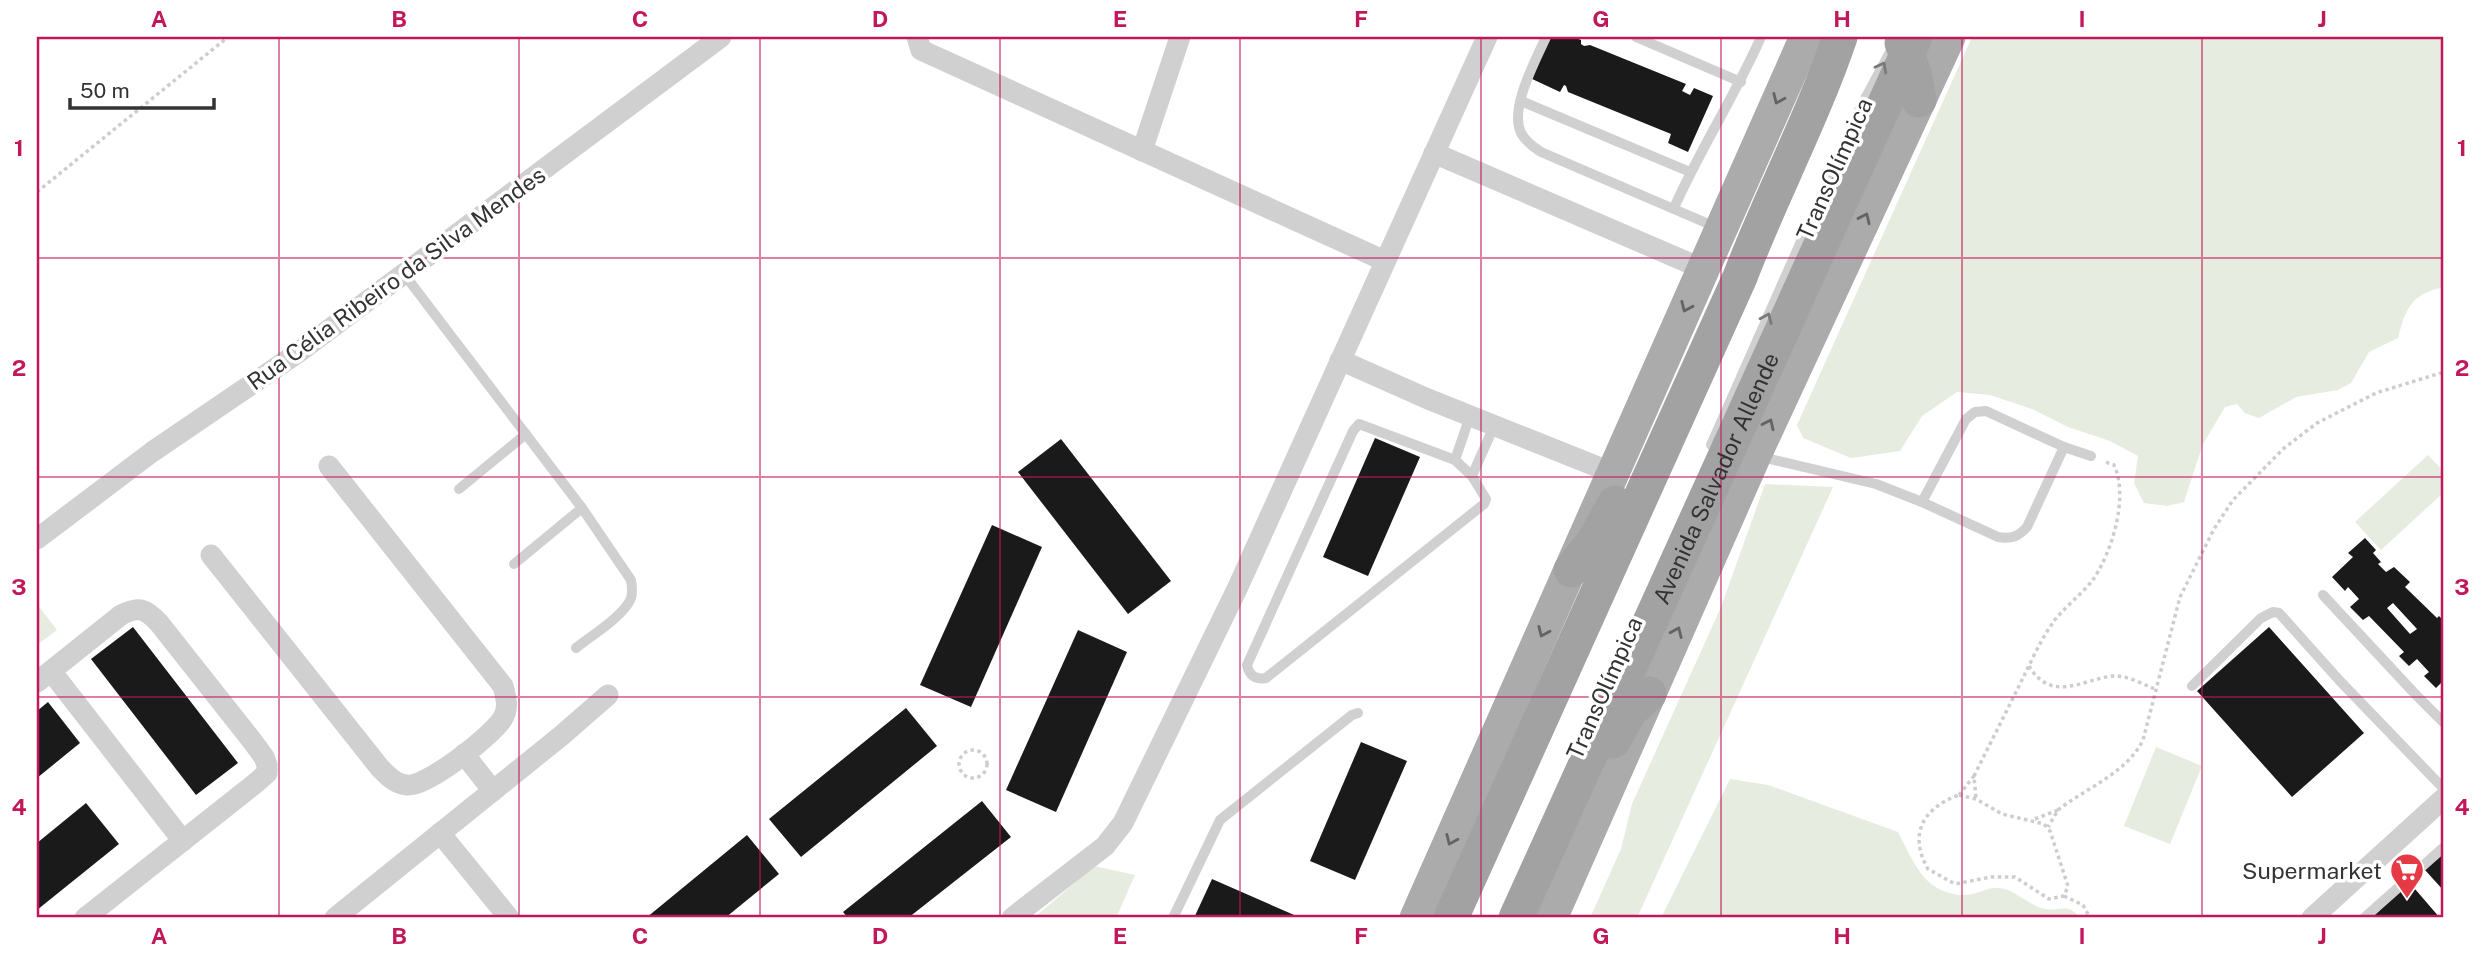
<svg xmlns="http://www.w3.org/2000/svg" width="2481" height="955" font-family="'Public Sans',sans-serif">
  <rect width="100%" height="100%" fill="#fff"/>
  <!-- green -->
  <g fill="#e6ecdf">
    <path d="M1972 37H2444V287C2411 294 2406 308 2398 338L2369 352 2351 383 2338 390 2296 397 2259 418 2245 413 2237 404 2225 407 2203 444 2184 502 2167 506 2144 503 2134 483 2138 456 2110 441 2068 427 2032 409 1990 395 1957 392 1922 416 1900 451 1851 458 1803 438 1797 425Z"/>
    <polygon points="2428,455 2444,472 2444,492 2381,550 2355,522"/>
    <polygon points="1765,484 1833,487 1637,918 1590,918 1621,849 1632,804 1721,607"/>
    <polygon points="37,604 57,630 37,645"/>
    <polygon points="2156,747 2202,766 2170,844 2124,826"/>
    <path d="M1730 779 1768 785 1898 832C1914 863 1925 895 1965 895 1976 895 1986 888 1996 888 2014 887 2029 907 2046 909 2062 912 2067 902 2080 918H1661Z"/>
    <polygon points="1094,866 1135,875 1116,918 1034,918"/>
  </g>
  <!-- building -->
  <g fill="#1a1a1a" fill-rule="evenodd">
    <polygon points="1550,37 1574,37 1581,40 1581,44 1584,46 1590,45 1686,84 1682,91 1690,95 1694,88 1713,96 1688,152 1668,143 1671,134 1568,92 1566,86 1564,85 1560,92 1530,78"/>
    <polygon points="1375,438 1420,457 1368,576 1323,557"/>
    <polygon points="1061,439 1171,581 1128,614 1018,472"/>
    <polygon points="992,525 1042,547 971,707 920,685"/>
    <path d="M2365 538 2376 550 2373 553 2381 562 2378 564 2386 572 2394 567 2410 582 2405 587 2437 618 2439 616 2444 621V680L2436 688 2424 676 2429 672 2417 659 2409 666 2399 656 2404 652 2369 616 2363 620 2350 607 2359 599 2348 587 2345 591 2332 577 2353 557 2348 553ZM2393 603 2417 629 2410 634 2387 608Z"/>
    <polygon points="133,627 238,763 196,795 91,659"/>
    <polygon points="2269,627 2364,733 2292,797 2197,691"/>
    <polygon points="1078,630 1127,652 1056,812 1006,790"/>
    <polygon points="48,702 80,743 37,778 37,711"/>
    <polygon points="906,708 937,746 801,857 769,819"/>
    <polygon points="1361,742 1407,761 1355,880 1310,861"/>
    <polygon points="982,801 1011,837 908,918 848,918 843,912"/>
    <polygon points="86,803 119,844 37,910 37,843"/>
    <polygon points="747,835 779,874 725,918 646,918"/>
    <polygon points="2444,851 2444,891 2425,870"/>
    <polygon points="1212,879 1301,918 1194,918"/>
    <polygon points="2409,882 2440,918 2371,918"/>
  </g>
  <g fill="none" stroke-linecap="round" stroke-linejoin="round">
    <!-- path -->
    <g stroke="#cdcdcd" stroke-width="3.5" stroke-dasharray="3.5 3.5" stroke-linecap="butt">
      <polyline points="37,192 228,37"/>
      <path d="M2029 666C2051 703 2081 680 2113 676 2127 675 2142 684 2155 689"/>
      <circle cx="973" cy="764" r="14"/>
      <path d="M1974 776C1990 744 2006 712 2022 680 2031 662 2040 641 2052 624 2061 610 2080 596 2092 581 2112 553 2129 497 2114 465L2103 461"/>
      <path d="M1959 795 1976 799 2002 814 2044 824 2050 831 2068 886 2064 896 2049 899 2015 877H1991L1955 884 1928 869C1908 834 1923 808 1959 795Z"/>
      <polyline points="1959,795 1974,776 1976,799"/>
      <path d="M2058 810C2086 788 2127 773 2143 740L2180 597 2214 529 2233 500 2283 449 2317 423 2376 393 2444 372"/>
      <polyline points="2035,819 2058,810 2048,827"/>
      <polyline points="2064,896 2083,905 2090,918"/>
    </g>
    <!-- service -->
    <g stroke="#d0d0d0" stroke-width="10">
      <path d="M1546 37C1536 60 1509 108 1521 133 1526 142 1533 147 1541 152L1718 228"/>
      <polyline points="1636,37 1741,82"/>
      <polyline points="1521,101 1690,172"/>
      <path d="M1674 208C1700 149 1735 96 1761 37"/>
      <path d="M404 274 582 508 631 580C632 586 633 592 631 598 625 615 591 636 576 648"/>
      <path d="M1359 424 1455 460 1472 476 1486 499 1484 504 1266 678C1255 680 1249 675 1247 665L1353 431Z"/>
      <polyline points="1711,445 1860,108 1890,52"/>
      <path d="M1757 456 1876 484 1922 502 1998 537C2011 539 2018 537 2027 527L2064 447"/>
      <polyline points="1455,460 1470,416"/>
      <polyline points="1472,476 1494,426"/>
      <polyline points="459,489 526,434"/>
      <polyline points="1922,502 1966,419 1975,412 1986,411 2064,447 2091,456"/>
      <polyline points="514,564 582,508"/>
      <polyline points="2323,595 2416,695 2444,723"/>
      <polyline points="2192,686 2261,618 2273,612 2279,613 2339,680 2444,789"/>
      <polyline points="1173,918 1220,820 1352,715 1358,713"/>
      <polyline points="2364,918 2444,847"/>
    </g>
    <!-- minor -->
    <g stroke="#d0d0d0" stroke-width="21">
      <polyline points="917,37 921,50 1385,261"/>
      <polyline points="1142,151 1180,37"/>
      <polyline points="1434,153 1703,269"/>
      <polyline points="1340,360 1428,399 1613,473"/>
      <polyline points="37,539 152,452 299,352 721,37"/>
      <path d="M211 555 380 768C388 776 395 784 407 785 426 788 494 734 503 718 509 708 506 697 503 686L329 466"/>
      <polyline points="51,671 183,841"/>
      <path d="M37 682 121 615C138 606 145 608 159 623L253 742 264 757 267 765V773L257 782 85 918"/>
      <polyline points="464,754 493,791"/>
      <polyline points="440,833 509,918"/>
      <polyline points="335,918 561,736 608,695"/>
      <polyline points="1012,918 1105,846 1123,823 1237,589 1487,37"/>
      <polyline points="2312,918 2444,798"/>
    </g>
    <!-- primary -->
    <g stroke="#ababab" stroke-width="33">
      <polyline points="1416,918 1806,37"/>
      <polyline points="1551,918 1755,455 1949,37"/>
    </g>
    <!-- trunk -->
    <g stroke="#a2a2a2" stroke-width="35">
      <polyline points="1902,43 1914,73 1919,100"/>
      <polyline points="1571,570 1594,541 1615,503"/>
      <polyline points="1613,741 1630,711 1649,694"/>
      <path d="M1451 918 1740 277C1771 196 1812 119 1840 37"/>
      <path id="s1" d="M1516 918 1915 37"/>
    </g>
  </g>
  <!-- one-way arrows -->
  <defs><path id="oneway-chevron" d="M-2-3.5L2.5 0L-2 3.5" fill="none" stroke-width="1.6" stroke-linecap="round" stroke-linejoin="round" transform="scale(1.75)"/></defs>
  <g stroke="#7a7a7a">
    <use href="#oneway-chevron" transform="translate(1882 67) rotate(-62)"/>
    <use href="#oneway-chevron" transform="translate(1767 318) rotate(-66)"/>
  </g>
  <g stroke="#636363">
    <use href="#oneway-chevron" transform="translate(1778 99) rotate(114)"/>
    <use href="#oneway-chevron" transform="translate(1865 218) rotate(-65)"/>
    <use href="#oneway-chevron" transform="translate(1686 307) rotate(114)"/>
    <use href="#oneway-chevron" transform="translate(1769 424) rotate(-65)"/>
    <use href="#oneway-chevron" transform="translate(1543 632) rotate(114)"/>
    <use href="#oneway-chevron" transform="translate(1677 632) rotate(-66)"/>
    <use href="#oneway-chevron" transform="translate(1451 840) rotate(114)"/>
  </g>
  <!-- grid -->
  <path fill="none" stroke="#c2185b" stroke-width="2" stroke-opacity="0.55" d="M279 37V918M519 37V918M760 37V918M1000 37V918M1240 37V918M1481 37V918M1721 37V918M1962 37V918M2202 37V918M37 258H2444M37 477H2444M37 697H2444"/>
  <!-- icons -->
  <defs>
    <g id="supermarket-pin" transform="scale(1.75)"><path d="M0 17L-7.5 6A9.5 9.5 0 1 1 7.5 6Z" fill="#e63946" stroke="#fff"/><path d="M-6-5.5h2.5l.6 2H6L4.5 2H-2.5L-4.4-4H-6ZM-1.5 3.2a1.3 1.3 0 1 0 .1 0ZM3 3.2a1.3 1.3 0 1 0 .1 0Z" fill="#fff"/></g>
  </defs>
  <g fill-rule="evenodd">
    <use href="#supermarket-pin" x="2407" y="870"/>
  </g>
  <g text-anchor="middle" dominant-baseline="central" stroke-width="7" stroke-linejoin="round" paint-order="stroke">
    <!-- street labels -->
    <g font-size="23" fill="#333" stroke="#fff">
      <text transform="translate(1834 169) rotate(-66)">TransOlímpica</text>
      <text transform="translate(396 278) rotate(-36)">Rua Célia Ribeiro da Silva Mendes</text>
      <text stroke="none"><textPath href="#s1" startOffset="483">Avenida Salvador Allende</textPath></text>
      <text transform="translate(1604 688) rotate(-66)">TransOlímpica</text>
    </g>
    <!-- poi labels -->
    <g font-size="23" fill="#333" stroke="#fff" text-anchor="end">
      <text x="2382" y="870">Supermarket</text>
    </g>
  </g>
  <!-- border -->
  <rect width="2481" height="955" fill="none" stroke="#ffffff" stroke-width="77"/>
  <!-- scale -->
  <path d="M70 98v10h144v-10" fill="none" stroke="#333333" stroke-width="3.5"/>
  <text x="80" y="98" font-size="21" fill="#333333" stroke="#ffffff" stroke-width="5" paint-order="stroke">50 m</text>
  <rect x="38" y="38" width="2404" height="878" fill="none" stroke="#c2185b" stroke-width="2.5"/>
  <g font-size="23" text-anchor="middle" font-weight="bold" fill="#c2185b">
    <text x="159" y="27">A</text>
    <text x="399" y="27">B</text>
    <text x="640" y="27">C</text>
    <text x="880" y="27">D</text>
    <text x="1120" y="27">E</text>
    <text x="1361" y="27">F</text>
    <text x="1601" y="27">G</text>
    <text x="1842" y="27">H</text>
    <text x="2082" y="27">I</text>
    <text x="2322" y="27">J</text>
    <text x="19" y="156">1</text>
    <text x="2462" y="156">1</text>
    <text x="19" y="376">2</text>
    <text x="2462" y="376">2</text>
    <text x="19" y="595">3</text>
    <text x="2462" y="595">3</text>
    <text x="19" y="815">4</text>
    <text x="2462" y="815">4</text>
    <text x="159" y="944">A</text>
    <text x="399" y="944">B</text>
    <text x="640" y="944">C</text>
    <text x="880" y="944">D</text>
    <text x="1120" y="944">E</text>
    <text x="1361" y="944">F</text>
    <text x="1601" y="944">G</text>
    <text x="1842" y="944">H</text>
    <text x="2082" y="944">I</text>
    <text x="2322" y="944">J</text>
  </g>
</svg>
